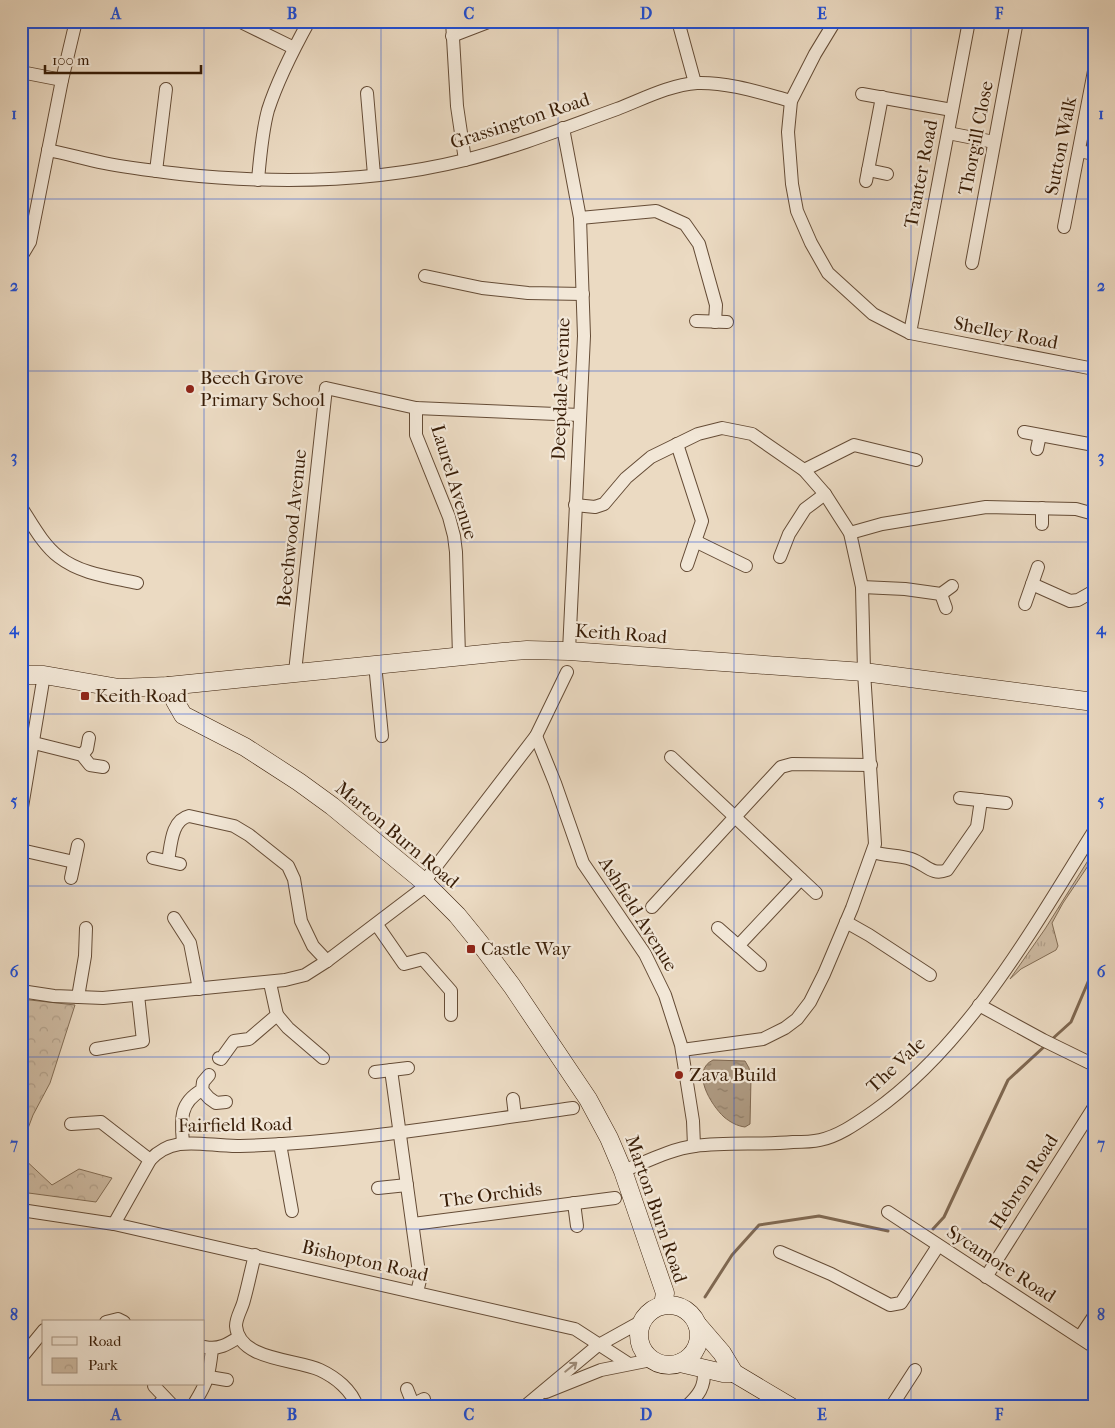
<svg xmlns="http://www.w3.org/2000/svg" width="1115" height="1428" font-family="'IM FELL French Canon',serif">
  <defs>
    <pattern id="grass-tufts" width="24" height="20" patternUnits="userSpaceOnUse" patternTransform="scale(1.25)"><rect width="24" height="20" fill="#cdbaa2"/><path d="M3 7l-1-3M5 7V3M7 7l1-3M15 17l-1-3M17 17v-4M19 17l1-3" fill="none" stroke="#b19f8a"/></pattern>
    <pattern id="park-crowns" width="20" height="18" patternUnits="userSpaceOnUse" patternTransform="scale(1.25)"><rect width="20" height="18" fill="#cdbaa2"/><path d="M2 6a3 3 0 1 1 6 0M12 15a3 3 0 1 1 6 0" fill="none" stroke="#b19f8a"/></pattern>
    <pattern id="water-ripples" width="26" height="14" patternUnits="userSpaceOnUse" patternTransform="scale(1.25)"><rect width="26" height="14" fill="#ae9a82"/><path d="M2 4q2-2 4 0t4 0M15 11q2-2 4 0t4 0" fill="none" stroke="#8f7d68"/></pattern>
  </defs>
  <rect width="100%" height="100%" fill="#ebdac2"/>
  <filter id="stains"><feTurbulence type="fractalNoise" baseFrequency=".004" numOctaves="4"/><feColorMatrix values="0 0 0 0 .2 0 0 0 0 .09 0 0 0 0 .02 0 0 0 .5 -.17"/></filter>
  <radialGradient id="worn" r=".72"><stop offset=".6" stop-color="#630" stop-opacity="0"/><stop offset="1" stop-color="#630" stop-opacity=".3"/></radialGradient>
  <!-- grass -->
  <polygon fill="url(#grass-tufts)" stroke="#826c54" points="1094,851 1094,857 1063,903 1052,923 1058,946 1056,950 1021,969 1010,979 1045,929"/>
  <!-- park -->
  <g fill="url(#park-crowns)" stroke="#826c54">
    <polygon points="21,999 75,1005 50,1083 33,1115 21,1147"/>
    <polygon points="21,1156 52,1185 79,1169 112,1178 96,1202 21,1192"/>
  </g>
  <!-- water -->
  <path fill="url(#water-ripples)" stroke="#7f6851" d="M713 1060 745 1061 749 1068 751 1078 750 1124 745 1127C737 1126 730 1122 724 1117 711 1105 690 1071 713 1060Z"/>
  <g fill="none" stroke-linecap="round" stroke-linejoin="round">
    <!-- stream -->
    <g stroke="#7f6851" stroke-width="3">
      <polyline points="1094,904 1094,921"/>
      <polyline points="1050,1041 1071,1022 1094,968"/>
      <polyline points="933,1229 944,1217 1008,1080 1046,1045"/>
      <polyline points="705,1297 732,1255 759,1225 819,1216 888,1231"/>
      <polyline points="601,1407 602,1406"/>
    </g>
    <!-- street casing -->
    <g stroke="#654c36" stroke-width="14">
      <g id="street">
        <polyline points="239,21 294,48"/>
        <polyline points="452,21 457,106 465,160"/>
        <polyline points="678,21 695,83"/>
        <polyline points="836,21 832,26 815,54 791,101 788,132 792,184 797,211 811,243 828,273 873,314 910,333 1094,369"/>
        <polyline points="452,36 491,21"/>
        <polyline points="21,72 62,80"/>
        <polyline points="367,93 374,175"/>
        <polyline points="862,94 952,110"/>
        <polyline points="563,128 580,218 584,336 569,651"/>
        <polyline points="948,133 994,142"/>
        <path d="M48 150C67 154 85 159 104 163 129 168 155 171 180 174 274 184 372 183 465 160 517 147 567 127 617 109 643 99 669 85 697 83 729 82 761 93 791 101"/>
        <polyline points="1079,151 1094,154"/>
        <polyline points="868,170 887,174"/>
        <polyline points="156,171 166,89"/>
        <path d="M258 180C260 158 262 132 268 110 278 79 293 50 309 21"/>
        <polyline points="866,181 882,97"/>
        <polyline points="580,218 656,211 685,224 699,244 716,305 715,322"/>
        <polyline points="1064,227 1094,71"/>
        <polyline points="21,257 30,242 62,80 76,21"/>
        <polyline points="972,263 1017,21"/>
        <polyline points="425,276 482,288 528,293 583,294"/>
        <polyline points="696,321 727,322"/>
        <polyline points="910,333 969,21"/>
        <polyline points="416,408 416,435 449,517 454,536 456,552 459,656"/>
        <polyline points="1024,432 1094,445"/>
        <polyline points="677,444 702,521 687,565"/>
        <polyline points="1037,449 1040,435"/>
        <polyline points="804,470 854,445 916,460"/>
        <polyline points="575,505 595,507 604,504 626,478 651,457 698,434 722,428 752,434 804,470 825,494 850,533 862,587 864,672 875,844 852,908 824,974 810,1002 797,1019 785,1028 763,1039 682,1050"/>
        <path d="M21 507C32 524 43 545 59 557 81 574 110 577 137 583"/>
        <polyline points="1042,508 1042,524"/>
        <polyline points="850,533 882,524 986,507 1076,509 1094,514"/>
        <polyline points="695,541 746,566"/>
        <polyline points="780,557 789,534 805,509 825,494"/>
        <polyline points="1032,584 1070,601 1078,600 1094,591"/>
        <polyline points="862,587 905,589 941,594 952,586"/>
        <polyline points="941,594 946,608"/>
        <polyline points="1025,604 1038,567"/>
        <polyline points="375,664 382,736"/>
        <polyline points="295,672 326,388 416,408 580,415"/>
        <polyline points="536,736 555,783 583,863 645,954 665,995 681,1045 693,1121 694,1146"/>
        <polyline points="34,743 82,755 90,765 103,767"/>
        <polyline points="82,755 87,749 89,738"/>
        <polyline points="671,757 816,893"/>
        <polyline points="960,798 1006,803"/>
        <polyline points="21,813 44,675"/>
        <polyline points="21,850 74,862"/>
        <path d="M873 852C885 856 899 855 911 859 926 864 931 876 947 870L977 827 981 800"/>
        <polyline points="153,858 180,864"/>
        <path d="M168 861C171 846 171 820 189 816L234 826 249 835 288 866 294 879 301 921 313 946 327 961"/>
        <polyline points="71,878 78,845"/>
        <polyline points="424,882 536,736 567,672"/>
        <polyline points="652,907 781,767 792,764 871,765"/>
        <polyline points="174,918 190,943 199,989"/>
        <polyline points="846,922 869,935 930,975"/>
        <polyline points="377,925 404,964 423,959 451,991 451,1015"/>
        <polyline points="718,928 760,965"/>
        <polyline points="738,946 801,879"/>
        <polyline points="21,991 54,996 103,998 285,980 305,975 327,961 427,885"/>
        <polyline points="78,997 85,956 86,928"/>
        <polyline points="979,1005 1043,1040 1094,1065"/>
        <polyline points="277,1015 288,1028 323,1058"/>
        <polyline points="96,1049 143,1041 138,995"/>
        <polyline points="219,1058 221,1059 234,1041 249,1039 277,1015 270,983"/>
        <polyline points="391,1070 420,1280 417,1292"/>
        <polyline points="375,1072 408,1068"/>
        <polyline points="202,1090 209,1098 216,1103 226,1102"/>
        <polyline points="513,1099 515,1116"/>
        <polyline points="71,1124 101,1122 150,1160"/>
        <path d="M183 1143C181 1120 179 1103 202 1090L203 1082 209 1075"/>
        <polyline points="280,1144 292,1211"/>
        <path d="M623 1171C646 1162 670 1149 695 1146 727 1142 761 1145 793 1142 802 1142 811 1142 820 1140 839 1136 857 1123 873 1112 968 1045 1033 928 1094 831"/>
        <polyline points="378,1188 407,1185"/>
        <polyline points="574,1203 577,1226"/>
        <polyline points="21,1210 114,1224 575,1329 629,1364"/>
        <polyline points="888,1212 1094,1347"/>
        <path d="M114 1224 150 1160C175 1133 206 1147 240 1146 350 1143 463 1123 573 1108"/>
        <polyline points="413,1224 615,1198"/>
        <polyline points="780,1252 831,1274 890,1305 901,1303 938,1246"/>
        <path d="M255 1255C251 1270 248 1286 244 1300 242 1309 236 1317 236 1326 239 1361 297 1359 320 1370 335 1377 352 1390 357 1407"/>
        <polyline points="986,1277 1094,1107"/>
        <polyline points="106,1322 118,1319 124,1322"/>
        <polyline points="1080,1337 1094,1316"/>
        <path d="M205 1347C219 1350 228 1344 239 1337"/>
        <polyline points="21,1358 44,1330"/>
        <polyline points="209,1377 227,1380"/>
        <polyline points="154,1386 174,1407"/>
        <polyline points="407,1389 413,1404"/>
        <polyline points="546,1392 601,1370 651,1360"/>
        <path d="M194 1404C208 1381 209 1376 212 1349"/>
        <polyline points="156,1407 165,1398"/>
        <polyline points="407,1407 424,1399"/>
        <polyline points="524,1407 597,1346 642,1321"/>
        <path d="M686 1407C699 1395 705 1387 704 1370"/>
        <polyline points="891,1407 915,1370"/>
      </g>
    </g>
    <!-- secondary casing -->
    <g stroke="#381d07" stroke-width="19">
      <g id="secondary">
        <polyline points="21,675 44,675 119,688 168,686 503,652 527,650 569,651 864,672 1094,702"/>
        <polyline points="168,686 175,701 183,715 245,747 299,782 332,806 424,882 457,915 479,942 512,986 588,1099 609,1138 623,1171 656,1267 665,1293 663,1305"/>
        <circle cx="669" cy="1335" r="30"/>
        <polyline points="697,1324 722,1353 734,1373 791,1407"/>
        <polyline points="680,1363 723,1373 734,1373"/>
      </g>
    </g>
    <!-- street -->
    <use href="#street" stroke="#f2e7d7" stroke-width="12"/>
    <!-- secondary -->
    <use href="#secondary" stroke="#f2e7d7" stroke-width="18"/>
  </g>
  <!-- one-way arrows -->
  <defs><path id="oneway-shaft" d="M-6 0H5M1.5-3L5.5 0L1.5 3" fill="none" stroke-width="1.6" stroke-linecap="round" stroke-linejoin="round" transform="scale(1.25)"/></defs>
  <use stroke="#9e8c79" href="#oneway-shaft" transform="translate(571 1367) rotate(-39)"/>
  <!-- grid -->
  <path fill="none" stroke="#1d4ed8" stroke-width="1" stroke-opacity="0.55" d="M204 21V1407M381 21V1407M558 21V1407M734 21V1407M911 21V1407M21 199H1094M21 371H1094M21 542H1094M21 714H1094M21 886H1094M21 1057H1094M21 1229H1094"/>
  <!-- markers -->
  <g fill="#8f2418" stroke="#f2e7d7" stroke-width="2">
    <circle cx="190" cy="389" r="5"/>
    <rect x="80" y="691" width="10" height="10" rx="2.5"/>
    <rect x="466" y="944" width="10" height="10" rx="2.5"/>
    <circle cx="679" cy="1075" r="5"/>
  </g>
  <g text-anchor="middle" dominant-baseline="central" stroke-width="4.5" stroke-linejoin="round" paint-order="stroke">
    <!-- street labels -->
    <g font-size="19" fill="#381d07" stroke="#f2e7d7">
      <text transform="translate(520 121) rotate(-18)">Grassington Road</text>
      <text transform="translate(976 138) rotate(-79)">Thorgill Close</text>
      <text transform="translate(1061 146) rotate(-79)">Sutton Walk</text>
      <text transform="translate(921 174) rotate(-79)">Tranter Road</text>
      <text transform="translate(1006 333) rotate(11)">Shelley Road</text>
      <text transform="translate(561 389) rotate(-88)">Deepdale Avenue</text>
      <text transform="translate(454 482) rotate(73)">Laurel Avenue</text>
      <text transform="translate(292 528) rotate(-84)">Beechwood Avenue</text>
      <text transform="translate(621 634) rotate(4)">Keith Road</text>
      <text transform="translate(397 835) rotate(40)">Marton Burn Road</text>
      <text transform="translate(638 914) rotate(58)">Ashfield Avenue</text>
      <text transform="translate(896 1065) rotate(-43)">The Vale</text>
      <text transform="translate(235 1125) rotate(-1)">Fairfield Road</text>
      <text transform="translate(1024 1182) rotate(-57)">Hebron Road</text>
      <text transform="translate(491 1195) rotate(-7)">The Orchids</text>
      <text transform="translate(656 1209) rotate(71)">Marton Burn Road</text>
      <text transform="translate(365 1261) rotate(13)">Bishopton Road</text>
      <text transform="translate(1001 1264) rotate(33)">Sycamore Road</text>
    </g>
    <!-- poi labels -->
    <g font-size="19" fill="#381d07" stroke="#f2e7d7" text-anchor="start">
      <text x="200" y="378">Beech Grove<tspan x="200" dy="22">Primary School</tspan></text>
      <text x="95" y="696">Keith Road</text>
      <text x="481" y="949">Castle Way</text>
      <text x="689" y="1075">Zava Build</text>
    </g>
  </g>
  <!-- margin -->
  <rect width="1115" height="1428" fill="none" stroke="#ebdac2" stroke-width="55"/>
  <!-- legend -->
  <rect x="42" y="1320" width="162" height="65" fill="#f2e7d7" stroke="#a89684"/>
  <rect x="52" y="1337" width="25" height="8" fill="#f2e7d7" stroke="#a89684"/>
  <text x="88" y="1346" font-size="15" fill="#381d07">Road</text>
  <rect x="52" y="1358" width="25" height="15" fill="url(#park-crowns)" stroke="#a89684"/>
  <text x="88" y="1370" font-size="15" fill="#381d07">Park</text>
  <!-- scale -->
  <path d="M45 65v8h156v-8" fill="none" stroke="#381d07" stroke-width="2.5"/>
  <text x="52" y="65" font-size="15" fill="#381d07" stroke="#f2e7d7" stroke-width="4" paint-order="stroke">100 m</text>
  <rect x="28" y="28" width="1060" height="1372" fill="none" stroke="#1d4ed8" stroke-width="2"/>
  <g font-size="16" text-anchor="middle" font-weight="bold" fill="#1d4ed8">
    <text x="116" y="19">A</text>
    <text x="292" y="19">B</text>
    <text x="469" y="19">C</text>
    <text x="646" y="19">D</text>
    <text x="822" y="19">E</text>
    <text x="999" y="19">F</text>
    <text x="14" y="119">1</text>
    <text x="1101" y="119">1</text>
    <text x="14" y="291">2</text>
    <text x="1101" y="291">2</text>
    <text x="14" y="462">3</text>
    <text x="1101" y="462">3</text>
    <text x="14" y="634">4</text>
    <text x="1101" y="634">4</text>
    <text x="14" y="806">5</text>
    <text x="1101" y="806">5</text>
    <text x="14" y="977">6</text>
    <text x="1101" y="977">6</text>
    <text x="14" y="1149">7</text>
    <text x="1101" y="1149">7</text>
    <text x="14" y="1320">8</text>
    <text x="1101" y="1320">8</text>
    <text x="116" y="1420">A</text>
    <text x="292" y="1420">B</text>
    <text x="469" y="1420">C</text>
    <text x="646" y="1420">D</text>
    <text x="822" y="1420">E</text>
    <text x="999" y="1420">F</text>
  </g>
  <rect width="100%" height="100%" filter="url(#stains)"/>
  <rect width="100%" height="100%" fill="url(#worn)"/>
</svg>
